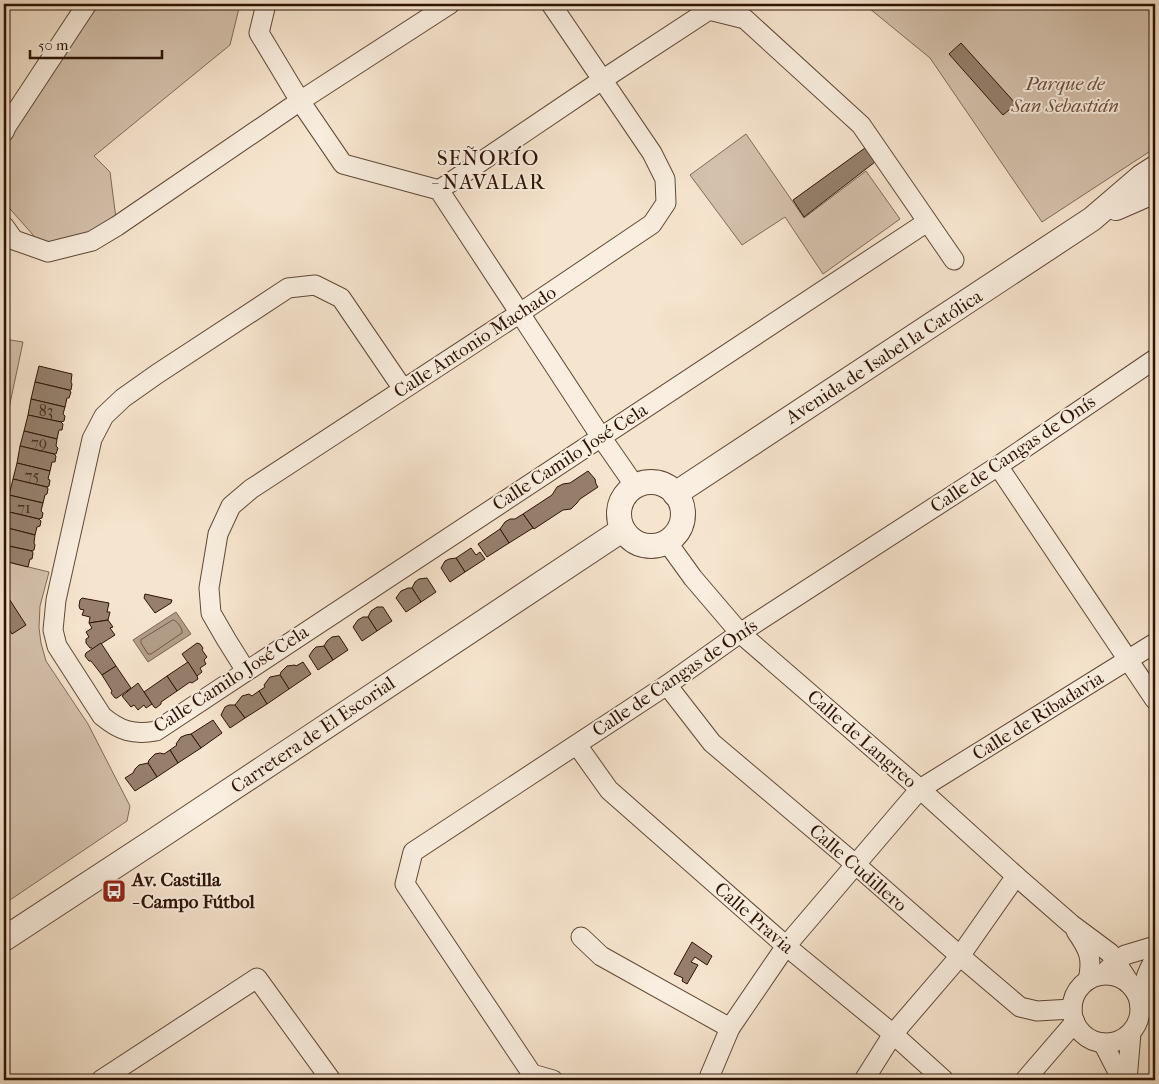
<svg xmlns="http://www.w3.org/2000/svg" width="1159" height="1084" font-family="'IM FELL French Canon',serif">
  <rect width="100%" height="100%" fill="#f6e5ce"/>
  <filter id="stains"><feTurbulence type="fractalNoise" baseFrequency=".004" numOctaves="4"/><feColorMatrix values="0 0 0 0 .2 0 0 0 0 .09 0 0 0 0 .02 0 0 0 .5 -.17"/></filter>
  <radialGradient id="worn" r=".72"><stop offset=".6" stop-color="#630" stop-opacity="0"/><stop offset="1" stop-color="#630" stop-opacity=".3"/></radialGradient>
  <!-- green -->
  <g fill="#d4c1ac" stroke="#806a58">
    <polygon points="94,4 240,4 230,45 94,156 110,172 117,226 48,252 4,202 4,141"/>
    <polygon points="864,4 1155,4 1155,148 1042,222 930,58"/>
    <polygon points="746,134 804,218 866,171 900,219 823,274 785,217 742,245 690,175"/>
    <polygon points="4,339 23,342 4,432"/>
    <polygon points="4,561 49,572 40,606 39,628 41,643 46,661 88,724 130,806 127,821 4,904"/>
  </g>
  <!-- water -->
  <polygon fill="#b29e89" stroke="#7d6654" points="176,612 191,634 148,662 133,640"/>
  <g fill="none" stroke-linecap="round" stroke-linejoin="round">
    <!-- shore -->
    <path stroke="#705846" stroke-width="1" d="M173 620C177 620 183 629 182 633L151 654H148L141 643V640Z"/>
  </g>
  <!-- building -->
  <g fill="#96806d" stroke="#2d1304">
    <polygon points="961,43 1016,104 1003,115 949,54"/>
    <polygon points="865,148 875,162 804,217 793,200"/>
    <polygon points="39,366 72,374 71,382 72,384 71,390 69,390 35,382"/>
    <polygon points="35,382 69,390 71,392 69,398 67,398 65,407 31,399"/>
    <polygon points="31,399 65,407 63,414 65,416 64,421 61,422 28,415"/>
    <polygon points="28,415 61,422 63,424 62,430 59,430 57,439 24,431"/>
    <polygon points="24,431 57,439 56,446 58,448 56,454 54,454 20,446"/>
    <polygon points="20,446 54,454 56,456 55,462 52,462 50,471 17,463"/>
    <polygon points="17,463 50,471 48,479 50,480 49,486 47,487 13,479"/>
    <polygon points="588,471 595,479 596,484 598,487 580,499 577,503 571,509 563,510 534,529 523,514 552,495 557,487 563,484 570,483"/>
    <polygon points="13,479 47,487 48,489 47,494 45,495 43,503 9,495"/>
    <polygon points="9,495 43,503 41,511 43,513 42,518 39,519 5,511"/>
    <polygon points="5,511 39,519 41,521 40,526 37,527 35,535 4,527 4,518"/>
    <polygon points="523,514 533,528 509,543 500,529 505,522 510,519 515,519"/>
    <polygon points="4,527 35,535 34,543 35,545 34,550 32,551 4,545"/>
    <polygon points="500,529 509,543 487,557 478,544"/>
    <polygon points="4,545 32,551 33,553 32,559 30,559 28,567 4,561"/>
    <polygon points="471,548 476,555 480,552 485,559 465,572 456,558"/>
    <polygon points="456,558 465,572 450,582 441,568 445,561 449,559"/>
    <polygon points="427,578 436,592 421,602 412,588 415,582 419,579"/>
    <polygon points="408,588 412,588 421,602 406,612 396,598 401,591"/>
    <polygon points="4,591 26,625 12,634 4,622"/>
    <polygon points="145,594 172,600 171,603 155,613 144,598"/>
    <polygon points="82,598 109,603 107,612 110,612 108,620 89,623 90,617 82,615 84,610 80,609 79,606 80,600"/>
    <polygon points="377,607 383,607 392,621 377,631 368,617 371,611"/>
    <polygon points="363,617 368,617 377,631 362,641 353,627 358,620"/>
    <polygon points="108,620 113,627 110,628 115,635 93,649 92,648 90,648 86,643 86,639 89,637 86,632 92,628 89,623"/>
    <polygon points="339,636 348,650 333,660 324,646 327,641 332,637"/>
    <polygon points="101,643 116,666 102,675 91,661 89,661 85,656 86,653"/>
    <polygon points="197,643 200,644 203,648 202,650 207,657 204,660 206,664 200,668 202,672 197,676 182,654"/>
    <polygon points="324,646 333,660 318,670 309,656 313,650 316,647"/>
    <polygon points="188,662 197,676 198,679 192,683 190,682 177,691 167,676"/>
    <polygon points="303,662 311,674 289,689 280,675 281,672 287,666 295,665 296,666"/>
    <polygon points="116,666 131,688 117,698 115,698 111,693 112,691 102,675"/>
    <polygon points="280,675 289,689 267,704 259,691 265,687 264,685 270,677"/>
    <polygon points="167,676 177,691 161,702 161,704 156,708 154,707 144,692"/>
    <polygon points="138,683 152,704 146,708 144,705 138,710 134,705 131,707 122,696"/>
    <polygon points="259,691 267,704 245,718 235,705 242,696 249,694 252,696"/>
    <polygon points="229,705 235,705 245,718 230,728 221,715 225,707"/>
    <polygon points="213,720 222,733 201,748 191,734"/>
    <polygon points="191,734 201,748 178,763 170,750 177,745 176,744 181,737 186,735"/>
    <polygon points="170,750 178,763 157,777 148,763 149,760 155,754 160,753 164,754"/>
    <polygon points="148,763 157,777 135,791 125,778 133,773 135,769 139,765"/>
    <polygon points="692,942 712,956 707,965 695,957 691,962 698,965 687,984 682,981 683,978 674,974"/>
  </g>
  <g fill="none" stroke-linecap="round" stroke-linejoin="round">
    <!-- minor casing -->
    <g stroke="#5f4836" stroke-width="21">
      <g id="minor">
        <polyline points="266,4 259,33 300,101 343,164 439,190 601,437 635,486"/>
        <polyline points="4,132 6,127 87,4"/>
        <polyline points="439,190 602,80 709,10 745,19 861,125 954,260"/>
        <polyline points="4,226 14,240 48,252 92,241 117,226 300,101 450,4"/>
        <path d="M403 389 341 298 315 285 288 288 157 374 123 398 104 416 92 439 56 600 53 630 57 646 102 716C120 731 133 735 156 731L927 222"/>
        <polyline points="998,466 1155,700"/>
        <polyline points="667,542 693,578 740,633 920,789 1016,876 1071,924 1110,953 1133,988"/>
        <polyline points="246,671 226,639 211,613 209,588 218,534 231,506 251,489 520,313 652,224 666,203 665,179 652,153 551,4"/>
        <polyline points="667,685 712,743 855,864 960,956 1020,1007 1037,1011 1072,1009"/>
        <polyline points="577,745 609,790 786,946 893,1034 944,1080"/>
        <path d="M1076 931C1089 950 1093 958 1088 980"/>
        <polyline points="581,937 601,956 730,1028"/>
        <polyline points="1107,970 1125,955 1155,946"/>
        <circle cx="1106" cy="1009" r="34"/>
        <path d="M1140 1005C1143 988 1145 974 1155 959"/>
        <polyline points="1103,1043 1122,1080"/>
        <polyline points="101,1080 257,978 331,1080"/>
        <polyline points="553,1080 532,1074 405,884 413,852 667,685 740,633 998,466 1155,359"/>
        <polyline points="708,1080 730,1028 786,946 920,789 1155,643"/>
        <polyline points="864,1080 893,1034 960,956 1016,876"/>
        <polyline points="1025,1080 1075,1022"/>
        <polyline points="1127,1080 1131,1033"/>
      </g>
    </g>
    <!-- tertiary casing -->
    <g stroke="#5f4836" stroke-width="26">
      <g id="tertiary">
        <polyline points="1116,208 1155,191"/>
        <circle cx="651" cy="514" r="32"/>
        <polyline points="675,494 1092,219 1141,177 1155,168"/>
        <polyline points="4,939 158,838 622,530"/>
      </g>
    </g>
    <!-- minor -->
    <use href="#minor" stroke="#f9eedf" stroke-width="19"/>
    <!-- tertiary -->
    <use href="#tertiary" stroke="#f9eedf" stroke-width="24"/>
  </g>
  <!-- icons -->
  <defs>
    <g id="bus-square" transform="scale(1.25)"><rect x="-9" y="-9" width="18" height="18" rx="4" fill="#8f2418" stroke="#f9eedf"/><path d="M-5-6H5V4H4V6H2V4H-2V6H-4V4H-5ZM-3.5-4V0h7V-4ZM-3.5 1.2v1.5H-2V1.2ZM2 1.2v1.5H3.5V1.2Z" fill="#fff"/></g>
  </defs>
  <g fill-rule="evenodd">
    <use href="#bus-square" x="114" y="891"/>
  </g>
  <g text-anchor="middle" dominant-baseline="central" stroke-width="4" stroke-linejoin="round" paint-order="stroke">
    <!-- number labels -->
    <g font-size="16" fill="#472e1e">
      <text x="46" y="410">83</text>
      <text x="39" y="442">79</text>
      <text x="32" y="475">75</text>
      <text x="24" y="507">71</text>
    </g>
    <!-- park labels -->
    <g font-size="19" font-style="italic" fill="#67503f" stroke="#f9eedf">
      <text x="1065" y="84">Parque de<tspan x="1065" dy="22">San Sebastián</tspan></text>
    </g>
    <!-- street labels -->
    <g font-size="19" fill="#2d1304" stroke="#f9eedf">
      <text transform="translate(475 342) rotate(-33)">Calle Antonio Machado</text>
      <text transform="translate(884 357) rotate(-33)">Avenida de Isabel la Católica</text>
      <text transform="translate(1013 454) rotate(-34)">Calle de Cangas de Onís</text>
      <text transform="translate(570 457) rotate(-33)">Calle Camilo José Cela</text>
      <text transform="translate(675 678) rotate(-34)">Calle de Cangas de Onís</text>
      <text transform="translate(231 679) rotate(-33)">Calle Camilo José Cela</text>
      <text transform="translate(1038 716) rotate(-32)">Calle de Ribadavia</text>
      <text transform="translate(313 735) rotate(-34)">Carretera de El Escorial</text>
      <text transform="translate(862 739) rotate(41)">Calle de Langreo</text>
      <text transform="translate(858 868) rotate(41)">Calle Cudillero</text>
      <text transform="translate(754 918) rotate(41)">Calle Pravia</text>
    </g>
    <!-- poi labels -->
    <g font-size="19" font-weight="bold" fill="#2d1304" stroke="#f9eedf" text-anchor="start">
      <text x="132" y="880">Av. Castilla<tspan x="132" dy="22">- Campo Fútbol</tspan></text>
    </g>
    <!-- quarter labels -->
    <g font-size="21" letter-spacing="1" fill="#2d1304" stroke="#f9eedf">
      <text x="488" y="158">SEÑORÍO<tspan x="488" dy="24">- NAVALAR</tspan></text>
    </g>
  </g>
  <!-- margin -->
  <rect width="1159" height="1084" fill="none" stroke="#f6e5ce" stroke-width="20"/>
  <rect x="5" y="5" width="1149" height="1074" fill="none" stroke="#2d1304" stroke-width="2.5"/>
  <rect x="10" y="10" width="1139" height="1064" fill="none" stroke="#2d1304"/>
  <!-- scale -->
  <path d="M30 50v8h132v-8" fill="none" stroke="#2d1304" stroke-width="2.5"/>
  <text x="38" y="50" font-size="15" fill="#2d1304" stroke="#f9eedf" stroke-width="4" paint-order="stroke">50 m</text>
  <rect width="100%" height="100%" filter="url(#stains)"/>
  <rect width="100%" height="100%" fill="url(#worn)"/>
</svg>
